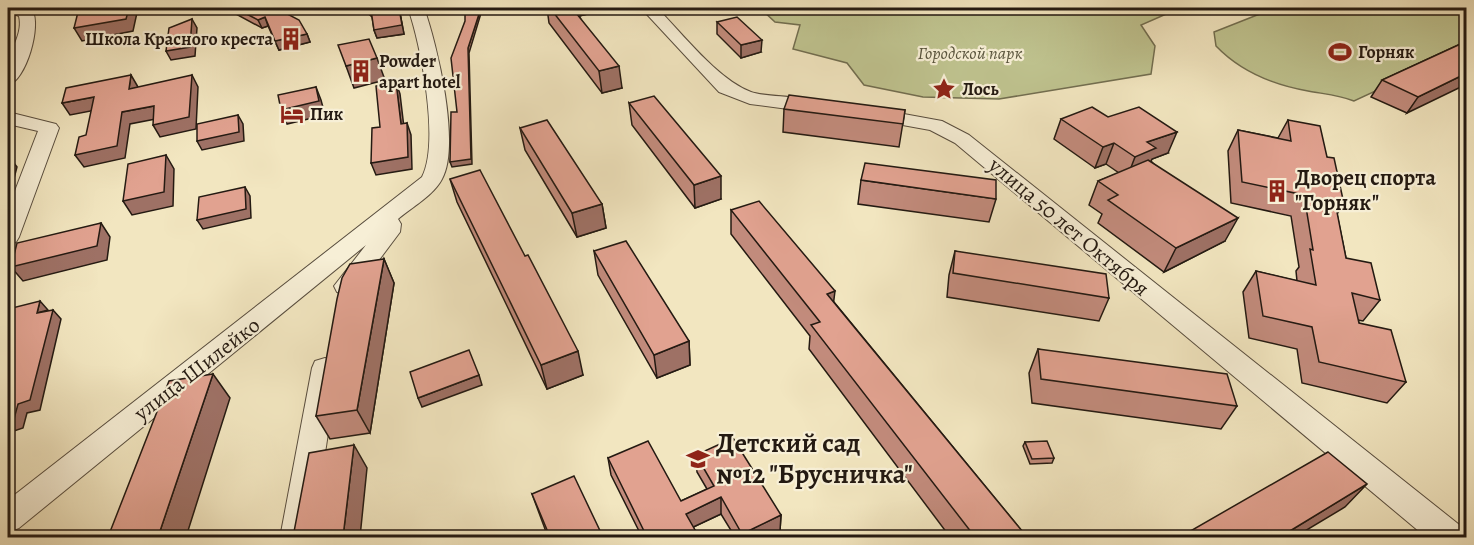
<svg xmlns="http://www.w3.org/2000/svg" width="1474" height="545" font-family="Alegreya,serif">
  <rect width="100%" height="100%" fill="#f2e6c0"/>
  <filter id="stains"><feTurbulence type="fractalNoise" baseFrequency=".00333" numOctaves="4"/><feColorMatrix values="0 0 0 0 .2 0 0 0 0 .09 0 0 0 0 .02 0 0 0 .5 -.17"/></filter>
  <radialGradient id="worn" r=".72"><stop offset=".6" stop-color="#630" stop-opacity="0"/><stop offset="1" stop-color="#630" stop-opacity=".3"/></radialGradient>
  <!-- green -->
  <g fill="#bfc38f" stroke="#726e50" stroke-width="1.5">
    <polygon points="760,8 1180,8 1141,25 1155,46 1151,74 999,99 923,97 864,85 847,63 793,49 800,25 775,22"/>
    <path d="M1275 8H1448L1466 17V49L1354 101C1339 95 1324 94 1308 91 1274 85 1240 71 1216 46L1214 32Z"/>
  </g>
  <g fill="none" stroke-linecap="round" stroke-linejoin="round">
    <!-- minor casing -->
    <g stroke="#584d3e" stroke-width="2">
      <g id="minor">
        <path d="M8 8 32 10C42 25 26 81 8 85 7 79 6 69 8 62 12 46 23 33 19 16L8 12Z"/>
        <path d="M408 8H424C437 44 461 145 442 179 434 195 412 207 398 219L401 224 400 232 355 292 346 295 337 292 334 286 366 245 19 528 8 532V500L422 177C440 142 421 45 408 8Z"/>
        <path d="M641 8H657C683 34 717 79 751 92 767 98 819 95 827 107L818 113 750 104 719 92Z"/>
        <polygon points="871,108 942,121 969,135 1462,527 1466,538 1427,538 955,143 930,130 864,118 861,114 864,110"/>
        <polygon points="8,112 56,124 59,128 19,237 16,242 8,245 8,209 38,131 8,124"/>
        <polygon points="325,358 335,361 338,368 312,538 280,538 312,368 315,361"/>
      </g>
    </g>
    <!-- minor -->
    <use href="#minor" fill="#f7efd6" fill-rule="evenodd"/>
  </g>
  <!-- wall -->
  <g fill="#c28b7c" stroke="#241a12" stroke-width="1.5">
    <polygon points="232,8 276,8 307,34 310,42 279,50 268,26 262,28 234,13"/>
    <polygon points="362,8 399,8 404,34 377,38 374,30 372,17"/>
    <polygon points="547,8 587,8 588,14 579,16 622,88 602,93 549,23"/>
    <polygon points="717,22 761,52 741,58 717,34"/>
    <polygon points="1467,41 1407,113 1371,97 1382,80"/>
    <polygon points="629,103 721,199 695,208 632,125"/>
    <polygon points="784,109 905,110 899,147 783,132"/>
    <polygon points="1061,119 1168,153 1152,159 1151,161 1225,241 1164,272 1098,223 1102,214 1089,205 1098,181 1119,173 1106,164 1095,168 1054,139"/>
    <polygon points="1288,120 1327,157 1344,204 1337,214 1346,258 1380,300 1363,321 1358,320 1359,323 1406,382 1387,403 1302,383 1297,349 1249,338 1243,292 1256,271 1297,281 1296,271 1299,267 1291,216 1231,203 1228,151 1238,130 1278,138"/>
    <polygon points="520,128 602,204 606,228 577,237 525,150"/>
    <polygon points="450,179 525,256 583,375 547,389 457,202"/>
    <polygon points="861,180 996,199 989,222 858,204"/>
    <polygon points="731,210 834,302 1027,537 950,537 809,349 810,336 731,234"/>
    <polygon points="594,251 689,341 690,365 657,378 598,275"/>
    <polygon points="955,251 1109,298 1099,321 947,297 949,275"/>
    <polygon points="384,259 394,283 370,433 330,439 316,416"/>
    <polygon points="1038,349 1237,406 1221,429 1032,403 1029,373"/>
    <polygon points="1025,442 1054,458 1052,463 1030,464 1023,446"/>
    <polygon points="696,455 781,515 780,531 768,537 735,537 721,514 693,527 699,537 642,537 611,475 608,458 681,501 707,489 697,472"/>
    <polygon points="532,494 603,537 548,537"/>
  </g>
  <!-- shaded-wall -->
  <g fill="#9e7165" stroke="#241a12" stroke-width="1.5">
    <polygon points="129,8 138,8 133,31 82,41 74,28"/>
    <polygon points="399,8 404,34 377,38 374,30"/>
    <polygon points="481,8 482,8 482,10 469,53 472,164 452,167 450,162 468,48"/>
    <polygon points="565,8 587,8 588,14 567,19"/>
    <polygon points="265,17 268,26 262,28 258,20"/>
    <polygon points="192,19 197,28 195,56 171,60 166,51"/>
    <polygon points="307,34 310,42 279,50 275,41"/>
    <polygon points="762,40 761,52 741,58 741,45"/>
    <polygon points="377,58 385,80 354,88 346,66"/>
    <polygon points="619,66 622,88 602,93 599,71"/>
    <polygon points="1467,73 1467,84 1407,113 1418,97"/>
    <polygon points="131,75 138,87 136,101 129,89"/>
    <polygon points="192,75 198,87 196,129 160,137 153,125"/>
    <polygon points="396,82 400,94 405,136 401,124"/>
    <polygon points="316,87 321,100 325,115 287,124 281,110"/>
    <polygon points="94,97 101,109 70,115 62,103"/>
    <polygon points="154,106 161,118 130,124 125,158 84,167 75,155 122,112"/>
    <polygon points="238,115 243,124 244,141 202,150 197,141"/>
    <polygon points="407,123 411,135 412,169 376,175 371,163"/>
    <polygon points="1177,132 1168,153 1152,159 1147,169 1127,178 1135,157 1147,142"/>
    <polygon points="1114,143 1106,164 1095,168 1103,147"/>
    <polygon points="166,155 174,169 173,206 132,215 123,201"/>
    <polygon points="10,158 17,167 11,190 8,191 8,167"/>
    <polygon points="721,176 721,199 695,208 694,185"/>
    <polygon points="245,187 250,196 251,218 203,229 197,220"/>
    <polygon points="602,204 606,228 577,237 572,213"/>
    <polygon points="1238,218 1225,241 1164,272 1176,248"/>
    <polygon points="101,223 110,237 107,260 23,281 11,267"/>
    <polygon points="384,259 394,283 370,433 357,410"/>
    <polygon points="835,291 832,315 827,294"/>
    <polygon points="40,301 48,310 37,313"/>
    <polygon points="53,310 61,319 40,410 27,413 23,428 8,433 8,421 18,404"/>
    <polygon points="689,341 690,365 657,378 654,355"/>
    <polygon points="578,351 583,375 547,389 541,365"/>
    <polygon points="213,374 230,398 186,537 158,537"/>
    <polygon points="479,375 482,385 422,407 418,398"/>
    <polygon points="354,445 367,468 360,537 343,537"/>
    <polygon points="1367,484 1345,507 1295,537 1280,537"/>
    <polygon points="721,497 721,514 687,530 686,514"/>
    <polygon points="781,515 780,531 768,537 742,537 742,534"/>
  </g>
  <!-- building -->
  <g fill="#e1a290" stroke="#241a12" stroke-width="1.5">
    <polygon points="87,8 129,8 126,19 74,28 78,12 86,11"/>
    <polygon points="235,8 276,8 299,20 307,34 275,41 265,17 258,20"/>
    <polygon points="369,8 399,8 402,25 374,30 371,10"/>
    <polygon points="465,8 481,8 468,48 471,159 450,162 451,112 457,112 451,58 465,21"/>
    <polygon points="550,8 572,8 619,66 599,71"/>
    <polygon points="737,17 762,40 741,45 717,22"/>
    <polygon points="192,19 190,47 166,51 169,28"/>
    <polygon points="369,39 377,58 346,66 338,45"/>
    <polygon points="1467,41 1467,73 1418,97 1382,80"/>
    <polygon points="131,75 129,89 192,75 189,117 153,125 154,106 122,112 117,146 75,155 79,137 86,135 94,97 62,103 66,88"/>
    <polygon points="396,82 401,124 407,123 408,157 371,163 372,128 380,127 376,86"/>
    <polygon points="316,87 319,101 281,110 278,95"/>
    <polygon points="789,95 905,110 903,124 784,109"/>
    <polygon points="654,96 721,176 694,185 629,103"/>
    <polygon points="1092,107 1108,117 1139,107 1177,132 1147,142 1156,148 1135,157 1114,143 1103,147 1061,119"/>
    <polygon points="238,115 239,132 197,141 197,124"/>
    <polygon points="547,120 602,204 572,213 520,128"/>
    <polygon points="1288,120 1320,126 1327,157 1334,158 1344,204 1335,202 1346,258 1371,263 1380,300 1352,293 1359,323 1391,330 1406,382 1319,362 1312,327 1263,316 1256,271 1316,285 1310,249 1313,250 1304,195 1242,182 1238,130 1291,141"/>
    <polygon points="166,155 164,192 123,201 128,164"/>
    <polygon points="8,158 10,158 8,167"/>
    <polygon points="1148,160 1238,218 1176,248 1108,200 1118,195 1098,181"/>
    <polygon points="865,163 996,180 996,199 861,180"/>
    <polygon points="480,170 525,256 528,255 578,351 541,365 450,179"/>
    <polygon points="245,187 246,209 197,220 199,197"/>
    <polygon points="759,201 835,291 827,294 1027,537 975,537 811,325 820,322 731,210"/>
    <polygon points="101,223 97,246 11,267 17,243"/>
    <polygon points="626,241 689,341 654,355 594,251"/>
    <polygon points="955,251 1106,274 1109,298 953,273"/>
    <polygon points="384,259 357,410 316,416 337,299 342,278 350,264"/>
    <polygon points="40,301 37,313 53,310 30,400 18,404 14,419 8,421 8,309"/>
    <polygon points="1038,349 1227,374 1237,406 1041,379"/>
    <polygon points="469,350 479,375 418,398 410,372"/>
    <polygon points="213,374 158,537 108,537 169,381"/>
    <polygon points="733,438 781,515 742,534 721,497 686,514 699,537 647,537 608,458 648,441 681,501 714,486 696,455"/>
    <polygon points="1047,441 1054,458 1032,459 1025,442"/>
    <polygon points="354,445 343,537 293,537 309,453"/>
    <polygon points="1328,452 1367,484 1280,537 1180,537"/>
    <polygon points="574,476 603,537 550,537 532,494"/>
  </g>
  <!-- icons -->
  <defs>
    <g id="building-bare" transform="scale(1.8)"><path d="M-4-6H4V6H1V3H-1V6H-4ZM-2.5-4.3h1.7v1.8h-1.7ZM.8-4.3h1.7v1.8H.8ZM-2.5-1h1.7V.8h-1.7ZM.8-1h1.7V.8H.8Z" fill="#8f2418" stroke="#f7efd6" stroke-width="2.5" paint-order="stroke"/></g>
    <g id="stadium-bare" transform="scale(1.8)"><path d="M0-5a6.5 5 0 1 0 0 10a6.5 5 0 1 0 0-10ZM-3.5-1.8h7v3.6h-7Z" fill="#8f2418" stroke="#f7efd6" stroke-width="2.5" paint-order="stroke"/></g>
    <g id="sight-bare" transform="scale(1.8)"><path d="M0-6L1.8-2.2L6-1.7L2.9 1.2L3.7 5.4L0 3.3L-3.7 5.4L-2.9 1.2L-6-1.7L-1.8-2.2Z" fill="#8f2418" stroke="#f7efd6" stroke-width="2.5" paint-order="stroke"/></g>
    <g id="hotel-bare" transform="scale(1.8)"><path d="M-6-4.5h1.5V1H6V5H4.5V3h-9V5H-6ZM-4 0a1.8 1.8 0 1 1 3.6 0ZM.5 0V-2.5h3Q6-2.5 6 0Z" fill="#8f2418" stroke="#f7efd6" stroke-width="2.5" paint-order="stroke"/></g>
    <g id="school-bare" transform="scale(1.8)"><path d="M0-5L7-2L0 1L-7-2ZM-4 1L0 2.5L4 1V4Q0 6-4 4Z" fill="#8f2418" stroke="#f7efd6" stroke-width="2.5" paint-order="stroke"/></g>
  </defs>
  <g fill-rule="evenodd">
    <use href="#building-bare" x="291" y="39"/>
    <use href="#stadium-bare" x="1340" y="52"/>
    <use href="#building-bare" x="361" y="71"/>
    <use href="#sight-bare" x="944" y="89"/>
    <use href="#hotel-bare" x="292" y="114"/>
    <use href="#building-bare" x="1277" y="191"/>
    <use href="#school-bare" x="698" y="459"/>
  </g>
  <g text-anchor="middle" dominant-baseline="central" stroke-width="4.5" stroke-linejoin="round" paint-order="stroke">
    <!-- far-poi labels -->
    <g font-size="18" font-weight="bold" fill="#241a12" stroke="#f7efd6" text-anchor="start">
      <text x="273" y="39" text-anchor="end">Школа Красного креста</text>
      <text x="1358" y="52">Горняк</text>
      <text x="379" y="61">Powder<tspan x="379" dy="21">apart hotel</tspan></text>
      <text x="962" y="89">Лось</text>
      <text x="310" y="114">Пик</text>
    </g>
    <!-- far-park labels -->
    <g font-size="18" font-style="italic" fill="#5a553e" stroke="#f7efd6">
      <text x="970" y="53">Городской парк</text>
    </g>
    <!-- poi labels -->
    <g font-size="22" font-weight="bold" fill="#241a12" stroke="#f7efd6" text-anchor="start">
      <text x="1295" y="178">Дворец спорта<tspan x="1295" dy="25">"Горняк"</tspan></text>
    </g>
    <!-- street labels -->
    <g font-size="22" fill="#241a12" stroke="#f7efd6">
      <text transform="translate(1069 227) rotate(40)">улица 50 лет Октября</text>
      <text transform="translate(197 369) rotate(-38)">улица Шилейко</text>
    </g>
    <!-- near-poi labels -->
    <g font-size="27" font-weight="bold" fill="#241a12" stroke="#f7efd6" text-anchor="start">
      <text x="716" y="443">Детский сад<tspan x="716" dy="31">№12 "Брусничка"</tspan></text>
    </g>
  </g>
  <!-- margin -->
  <rect width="1474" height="545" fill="none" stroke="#f2e6c0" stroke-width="30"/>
  <rect x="9" y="9" width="1456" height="527" fill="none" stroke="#241a12" stroke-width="3"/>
  <rect x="15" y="15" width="1444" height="515" fill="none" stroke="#241a12" stroke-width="1.5"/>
  <rect width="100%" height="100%" filter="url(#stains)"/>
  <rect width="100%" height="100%" fill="url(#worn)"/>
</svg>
